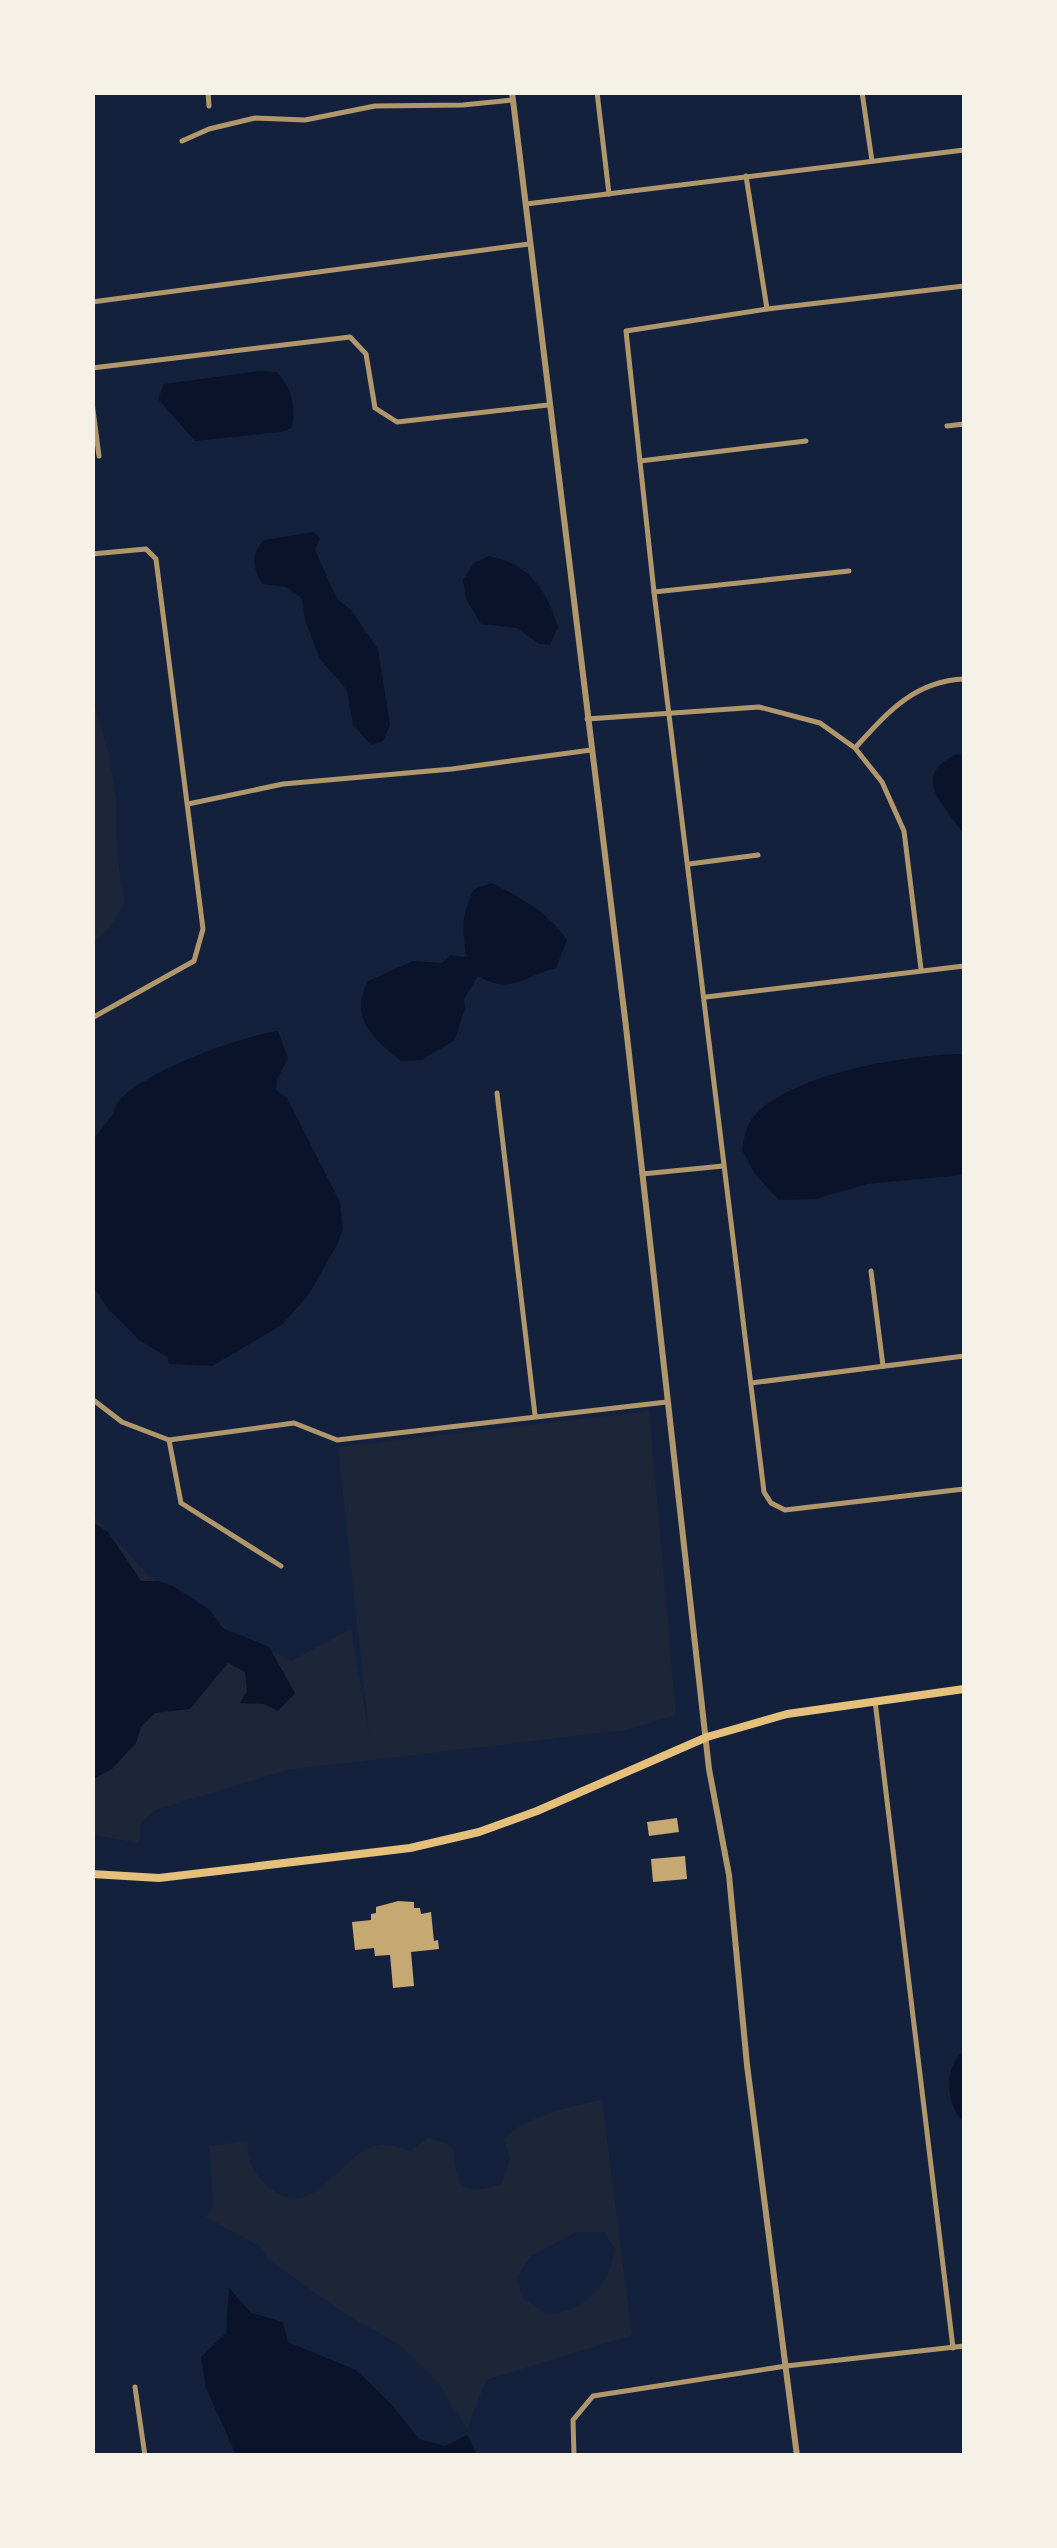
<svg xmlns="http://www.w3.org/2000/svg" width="1057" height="2548" font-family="Barlow,sans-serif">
  <rect width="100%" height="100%" fill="#14213d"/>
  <!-- green -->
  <g fill="#1d2539" fill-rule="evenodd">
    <polygon points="93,700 108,751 116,799 117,852 124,903 109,929 93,943"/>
    <polygon points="649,1411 676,1715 626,1730 287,1770 155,1810 141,1823 139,1843 93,1835 92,1514 147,1574 232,1631 291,1661 351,1629 369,1734 338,1447"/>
    <path d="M602 2100 632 2335 486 2380 467 2429 437 2381 400 2345 344 2313 268 2259 261 2247 206 2217 214 2206 209 2146 248 2141C246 2159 253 2172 265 2184 312 2227 335 2160 372 2147 386 2142 398 2147 411 2151L428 2138 446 2143 453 2149C458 2185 459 2198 501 2184L510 2159 504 2138C530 2115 568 2107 602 2100ZM576 2232H604L615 2249C609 2287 584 2313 546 2314L522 2297 517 2276 531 2256Z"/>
  </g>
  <!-- water -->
  <g fill="#0b132b">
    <path d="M260 371 277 372C292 387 296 407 292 428L281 432 195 441 158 399 164 384Z"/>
    <path d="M314 532 320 538 315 550 337 599 351 610 378 649 390 725 383 741 371 745 353 725 347 690 320 659 305 620 302 599 286 587 262 584C253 566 250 556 264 540Z"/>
    <path d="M489 556C528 563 547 590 558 627L550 645 539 644 517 628 481 624 466 599 463 580 474 563Z"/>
    <path d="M957 754 964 755V836C950 808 905 778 957 754Z"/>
    <path d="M492 883C519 897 551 914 567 940L556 968C526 975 511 996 478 976L464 999 465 1008 455 1040 422 1060 401 1061C372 1038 349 1018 368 981L413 961 442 963 450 955 466 957C463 927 460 918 474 889Z"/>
    <path d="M278 1031 288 1058 277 1080 276 1090 287 1098 340 1202 343 1229 338 1243 309 1294 282 1325 212 1366 169 1364 167 1357 139 1340 108 1309 93 1286V1140C99 1132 106 1123 112 1115 115 1111 115 1105 119 1101 143 1072 240 1036 278 1031Z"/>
    <path d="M964 1054V1175L867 1184 816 1199 779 1200 755 1174 742 1150C744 1140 745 1129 751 1120 783 1074 911 1054 964 1054Z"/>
    <polygon points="93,1522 108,1532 141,1581 159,1581 173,1586 210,1610 223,1628 269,1647 295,1693 278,1711 264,1704 240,1703 247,1691 245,1672 228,1663 190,1709 155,1713 141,1727 136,1743 112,1769 93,1779"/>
    <path d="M964 2050V2123C945 2102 943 2069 964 2050Z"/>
    <polygon points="229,2288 251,2313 283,2322 288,2342 356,2370 391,2404 419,2439 445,2446 467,2435 477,2455 236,2455 206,2388 201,2357 226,2333"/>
  </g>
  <!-- building -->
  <g fill="#c6a872">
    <polygon points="677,1818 679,1832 649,1836 647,1822"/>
    <polygon points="685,1856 687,1879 653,1882 651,1859"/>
    <polygon points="398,1901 414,1902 414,1908 420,1908 421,1914 431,1912 434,1941 438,1940 439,1949 411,1952 414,1986 393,1988 390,1955 375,1956 374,1948 355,1950 352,1922 371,1920 371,1914 376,1913 376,1907"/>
  </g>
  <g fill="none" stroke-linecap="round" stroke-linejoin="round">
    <!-- minor -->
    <g stroke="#b1986c" stroke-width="5">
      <polyline points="208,92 209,106"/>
      <polyline points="597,92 609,194"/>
      <polyline points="862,92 872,161"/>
      <polyline points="182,141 209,129 255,118 305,120 375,106 463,105 512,100"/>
      <polyline points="746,176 767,309"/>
      <polyline points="526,204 964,150"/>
      <polyline points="964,286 767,309 626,331 654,592 764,1492 771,1503 785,1510 964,1489"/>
      <polyline points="92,302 529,244"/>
      <polyline points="92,368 350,337 366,354 375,408 397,422 548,405"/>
      <polyline points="92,402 99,456"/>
      <polyline points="947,426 964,424"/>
      <polyline points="640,461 806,441"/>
      <polyline points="92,554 146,549 156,559 203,929 194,961 92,1018"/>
      <polyline points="654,592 849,571"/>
      <polyline points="587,719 759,707 820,723 855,748 882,782 904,831 921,969"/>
      <path d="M855 748C887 713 914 681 964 679"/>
      <polyline points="188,804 283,784 452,769 591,750"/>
      <polyline points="689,864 758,855"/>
      <polyline points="706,997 964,966"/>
      <polyline points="497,1093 535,1415"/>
      <polyline points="642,1174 723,1166"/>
      <polyline points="871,1271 883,1366"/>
      <polyline points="751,1383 964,1356"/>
      <polyline points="92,1399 122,1422 169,1440 294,1423 337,1440 667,1402"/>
      <polyline points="169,1440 181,1503 281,1566"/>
      <polyline points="875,1701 953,2348"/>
      <polyline points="135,2387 145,2456"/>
      <polyline points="574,2456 573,2420 593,2396 786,2366 964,2346"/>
    </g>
    <!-- tertiary -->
    <polyline stroke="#b1986c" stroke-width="6" points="512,92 626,1027 709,1769 729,1875 747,2065 797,2456"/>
    <!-- secondary -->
    <polyline stroke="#e5c07b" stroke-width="8" points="92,1874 159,1878 410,1848 479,1832 537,1811 707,1737 787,1714 964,1689"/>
  </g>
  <!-- border -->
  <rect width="1057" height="2548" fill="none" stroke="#f6f1e7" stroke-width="190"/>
</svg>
